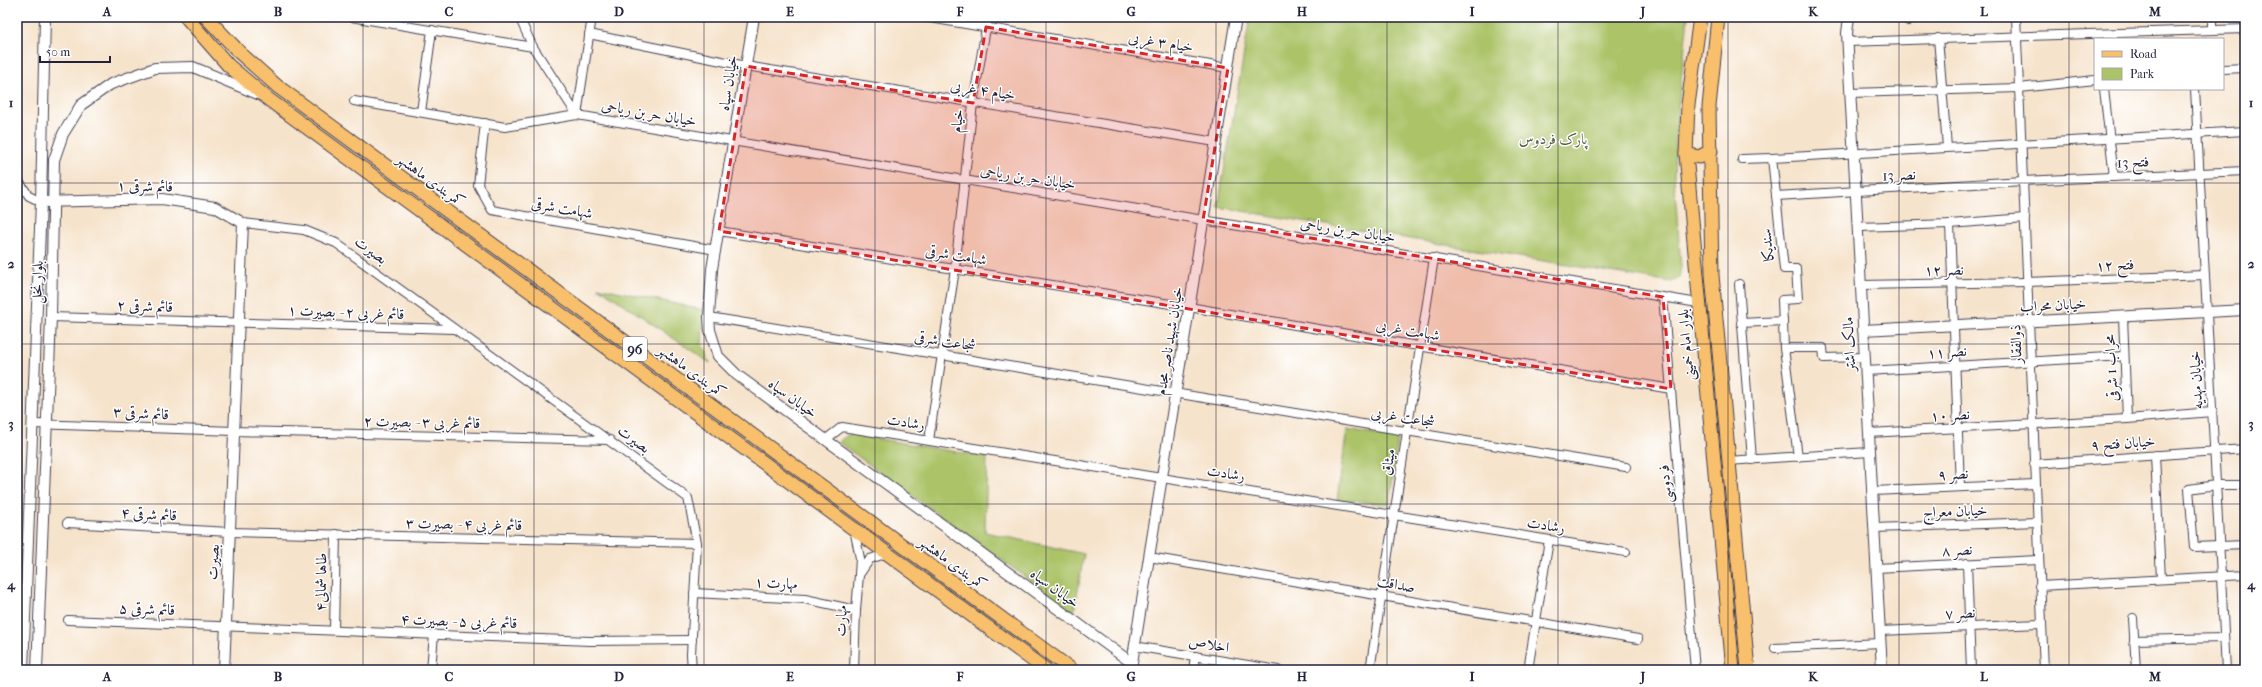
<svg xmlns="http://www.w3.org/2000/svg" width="2262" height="687" font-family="'IM FELL French Canon',Amiri,serif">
  <rect width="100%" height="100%" fill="#fff"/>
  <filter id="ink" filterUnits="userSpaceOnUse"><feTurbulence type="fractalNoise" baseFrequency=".025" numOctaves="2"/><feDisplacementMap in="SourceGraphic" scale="8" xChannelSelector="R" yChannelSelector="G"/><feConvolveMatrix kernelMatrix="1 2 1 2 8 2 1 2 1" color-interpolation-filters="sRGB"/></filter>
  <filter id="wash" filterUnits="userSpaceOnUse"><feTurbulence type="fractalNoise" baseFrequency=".012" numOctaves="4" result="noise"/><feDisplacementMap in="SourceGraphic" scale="16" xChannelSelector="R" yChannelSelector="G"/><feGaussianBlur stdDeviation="0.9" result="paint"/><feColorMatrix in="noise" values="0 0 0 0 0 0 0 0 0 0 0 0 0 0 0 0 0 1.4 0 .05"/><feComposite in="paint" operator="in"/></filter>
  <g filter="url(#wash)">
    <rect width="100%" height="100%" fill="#f6e3cb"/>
    <!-- green -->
    <g fill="#acc368" stroke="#677252">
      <polygon points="1250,17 1688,17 1676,128 1674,178 1681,267 1679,277 1670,282 1218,207"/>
      <polygon points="598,287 704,310 702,344 710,363"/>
      <polygon points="1347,429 1398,438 1389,504 1337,500"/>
      <polygon points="849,434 987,457 985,532 1084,554 1074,612 838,442"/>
    </g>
  </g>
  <g filter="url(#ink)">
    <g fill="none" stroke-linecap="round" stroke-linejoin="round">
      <!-- minor casing -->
      <g stroke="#423f51" stroke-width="10">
        <g id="minor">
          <polyline points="351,17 533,47"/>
          <polyline points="519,17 533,47 577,115"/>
          <polyline points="924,17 1228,68"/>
          <polyline points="2016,17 2044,670"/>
          <polyline points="2212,17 2212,30"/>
          <polyline points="1908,21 1908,17"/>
          <polyline points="589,34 746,66 1216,142"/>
          <polyline points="1938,38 1947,147"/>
          <polyline points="1847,42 2245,29"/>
          <polyline points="2223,69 2245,68"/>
          <polyline points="2104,89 2114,177"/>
          <polyline points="2195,89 2226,670"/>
          <polyline points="1850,93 2019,88 2095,80"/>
          <polyline points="354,101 505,127 577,115 1698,303"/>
          <polyline points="421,112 432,30"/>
          <polyline points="577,115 592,17"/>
          <polyline points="485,123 478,185 492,210 716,250"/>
          <polyline points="1742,159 1772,158"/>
          <polyline points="17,179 29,196 41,202"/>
          <polyline points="1776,196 2023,181 2245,171"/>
          <polyline points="243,223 304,230 336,243 688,498 697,543 691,654 692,670"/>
          <polyline points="1950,224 1960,487"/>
          <polyline points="1858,227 1950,224 2025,218"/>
          <polyline points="719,231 1189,307 1671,389"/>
          <polyline points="1739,284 1752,460"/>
          <polyline points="1861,285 2027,282 2205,275"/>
          <polyline points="1663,297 1695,670"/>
          <polyline points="2123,316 2127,419"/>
          <polyline points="51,317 454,329"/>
          <polyline points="709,317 1626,467"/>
          <polyline points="1741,323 1783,321"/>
          <polyline points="1784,348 1823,348 1824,358 1865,357"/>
          <polyline points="1866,371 2124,356"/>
          <polyline points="34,424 234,431 610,440"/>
          <polyline points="1869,433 2127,419 2212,412"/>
          <polyline points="825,440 842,427 1626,552"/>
          <polyline points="929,440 955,269 973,103 988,17"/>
          <polyline points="2155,455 2161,579"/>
          <polyline points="1798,457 1784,348 1782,300 1798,299 1796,269 1784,269 1772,158 2245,131"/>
          <polyline points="1727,461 1870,452"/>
          <polyline points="2034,464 2245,449"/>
          <polyline points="2245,485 2216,485 2189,489 2194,547 2245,545"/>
          <polyline points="1872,491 2035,484"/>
          <polyline points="67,523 230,532 697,543"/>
          <polyline points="1874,528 2037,522"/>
          <polyline points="854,529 860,558 859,575 870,559 888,553"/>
          <polyline points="1149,557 1638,639"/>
          <polyline points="1967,563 1971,670"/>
          <polyline points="1876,568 2038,560"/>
          <polyline points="2039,586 2245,575"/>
          <polyline points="694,593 805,599 856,610"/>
          <polyline points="2133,618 2136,670"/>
          <polyline points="68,620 590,641 692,640"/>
          <polyline points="334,630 336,534"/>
          <polyline points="1880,631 2041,624"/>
          <polyline points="2134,640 2224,638"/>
          <polyline points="1134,646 1278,670"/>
          <polyline points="1775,648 1880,643"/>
          <polyline points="431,670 434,634"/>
          <polyline points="854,670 856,610 859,575"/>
          <polyline points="1193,670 1195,656"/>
          <polyline points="1370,670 1434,258"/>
          <polyline points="1528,670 1549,540"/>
        </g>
      </g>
      <!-- tertiary casing -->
      <g stroke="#423f51" stroke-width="12">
        <g id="tertiary">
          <polyline points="754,17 712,269 709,317 710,330 718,356 737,375 1132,663"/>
          <polyline points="1849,17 1847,33 1882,670"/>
          <polyline points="41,202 162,199 215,207 243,223 224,670"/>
          <polyline points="1863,330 2245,310"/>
          <polyline points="23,670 41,202 45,17"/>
          <polyline points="37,670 51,317 54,160 63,134 81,105 111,84 155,68 193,67 260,95"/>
          <polyline points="1132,670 1132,663 1236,17"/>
        </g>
      </g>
      <!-- primary casing -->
      <g stroke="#423f51" stroke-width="15">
        <g id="primary">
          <polyline points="186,17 228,65 268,99 1046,670"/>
          <polyline points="206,17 240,53 277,86 1072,670"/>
          <polyline points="1700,17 1688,105 1686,154 1733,670"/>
          <polyline points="1718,17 1709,107 1712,275 1748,670"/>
          <polyline points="1686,154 1699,157 1711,151"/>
        </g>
      </g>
      <!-- minor -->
      <use href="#minor" stroke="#fff" stroke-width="8"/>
      <!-- tertiary -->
      <use href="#tertiary" stroke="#fff" stroke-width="10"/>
      <!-- primary -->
      <use href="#primary" stroke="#f8bf6c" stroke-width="13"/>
    </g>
  </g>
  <!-- marked area -->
  <path fill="#d62828" fill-opacity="0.2" stroke="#d62828" stroke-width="3" stroke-dasharray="8 5" stroke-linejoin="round" d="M986 27 1228 68 1203 220 1663 297 1671 389 719 231 746 66 973 103Z"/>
  <!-- grid -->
  <path fill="none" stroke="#22223b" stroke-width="1" stroke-opacity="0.55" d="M193 17V670M363 17V670M534 17V670M704 17V670M875 17V670M1046 17V670M1216 17V670M1387 17V670M1558 17V670M1728 17V670M1899 17V670M2069 17V670M17 183H2245M17 344H2245M17 504H2245"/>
  <g text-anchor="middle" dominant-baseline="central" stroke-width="3" stroke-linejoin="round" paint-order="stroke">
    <!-- shield labels -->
    <rect fill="#fff" stroke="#646476" stroke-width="1" x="623" y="337" width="24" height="24" rx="3"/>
    <g font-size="14" font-weight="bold" fill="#22223b">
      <text x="635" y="349">96</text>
    </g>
    <!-- street labels -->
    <g font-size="15" fill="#22223b" stroke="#fff">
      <text transform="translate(1161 42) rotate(9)">خیام ۳ غربی</text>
      <text transform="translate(728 83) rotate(-81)">خیابان سپاه</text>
      <text transform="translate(983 90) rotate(9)">خیام ۴ غربی</text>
      <text transform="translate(649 113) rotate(10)">خیابان حر بن ریاحی</text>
      <text transform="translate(957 121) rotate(-84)">خیام</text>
      <text transform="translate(2133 162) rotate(-3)">فتح 13</text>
      <text transform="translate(1899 175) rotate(-3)">نصر 13</text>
      <text transform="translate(1028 177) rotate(9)">خیابان حر بن ریاحی</text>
      <text transform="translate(431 180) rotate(36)">کمربندی ماهشهر</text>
      <text transform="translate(145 186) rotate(1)">قائم شرقی ۱</text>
      <text transform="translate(562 208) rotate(10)">شهامت شرقی</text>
      <text transform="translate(1348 230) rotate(9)">خیابان حر بن ریاحی</text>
      <text transform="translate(1767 245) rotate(-96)">سندیکا</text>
      <text transform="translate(371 250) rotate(36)">بصیرت</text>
      <text transform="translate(956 255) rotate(9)">شهامت شرقی</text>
      <text transform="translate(2115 265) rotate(-3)">فتح ۱۲</text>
      <text transform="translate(1944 270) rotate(-1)">نصر ۱۲</text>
      <text transform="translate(37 282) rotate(-88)">بلوار نخل</text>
      <text transform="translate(2053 305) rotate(-3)">خیابان محراب</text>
      <text transform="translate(145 306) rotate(2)">قائم شرقی ۲</text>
      <text transform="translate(346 312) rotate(2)">قائم غربی ۲ - بصیرت ۱</text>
      <text transform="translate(1408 330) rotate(10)">شهامت غربی</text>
      <text transform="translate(945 341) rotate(9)">شجاعت شرقی</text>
      <text transform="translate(1169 341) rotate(-81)">خیابان شهید ناصر مجدم</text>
      <text transform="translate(1849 344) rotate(-93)">مالک اشتر</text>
      <text transform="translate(2016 344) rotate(-92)">ذوالفقار</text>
      <text transform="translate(1686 345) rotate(-95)">بلوار امام خمینی</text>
      <text transform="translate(1947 352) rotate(-4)">نصر ۱۱</text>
      <text transform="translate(2111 368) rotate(-93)">محراب 1 شرقی</text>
      <text transform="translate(692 371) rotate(36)">کمربندی ماهشهر</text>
      <text transform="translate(2196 380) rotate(-93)">خیابان مهدیه</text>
      <text transform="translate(793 398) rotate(36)">خیابان سپاه</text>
      <text transform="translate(141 413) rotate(3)">قائم شرقی ۳</text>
      <text transform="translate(1950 415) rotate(-3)">نصر ۱۰</text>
      <text transform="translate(1403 417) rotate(9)">شجاعت غربی</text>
      <text transform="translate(422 422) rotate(1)">قائم غربی ۳ - بصیرت ۲</text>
      <text transform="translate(906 422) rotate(9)">رشادت</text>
      <text transform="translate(634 439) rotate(36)">بصیرت</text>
      <text transform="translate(2123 443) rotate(-4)">خیابان فتح ۹</text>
      <text transform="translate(1388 462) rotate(-81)">میثاق</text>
      <text transform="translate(1226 473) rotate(9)">رشادت</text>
      <text transform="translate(1953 474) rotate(-3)">نصر ۹</text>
      <text transform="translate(1665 484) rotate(-95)">فردوسی</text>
      <text transform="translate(1955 511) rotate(-2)">خیابان معراج</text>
      <text transform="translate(149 514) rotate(3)">قائم شرقی ۴</text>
      <text transform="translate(464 524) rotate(1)">قائم غربی ۴ - بصیرت ۳</text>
      <text transform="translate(1546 525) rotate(9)">رشادت</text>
      <text transform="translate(1957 550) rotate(-3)">نصر ۸</text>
      <text transform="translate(213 562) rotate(-87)">بصیرت</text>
      <text transform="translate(953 563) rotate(36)">کمربندی ماهشهر</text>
      <text transform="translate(321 582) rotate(-89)">طاها شمالی۴</text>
      <text transform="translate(776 583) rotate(3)">مهارت ۱</text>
      <text transform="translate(1396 584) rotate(10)">صداقت</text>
      <text transform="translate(1055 588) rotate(36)">خیابان سپاه</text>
      <text transform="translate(147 609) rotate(2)">قائم شرقی ۵</text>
      <text transform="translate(1960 613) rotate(-3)">نصر ۷</text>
      <text transform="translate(459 621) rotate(2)">قائم غربی ۵ - بصیرت ۴</text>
      <text transform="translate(841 621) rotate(-87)">مهارت</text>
      <text transform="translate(1209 644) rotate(10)">اخلاص</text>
    </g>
    <!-- park labels -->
    <g font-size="15" fill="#525a4b" stroke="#fff">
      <text x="1553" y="139">پارک فردوس</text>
    </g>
  </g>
  <!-- margin -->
  <rect width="2262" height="687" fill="none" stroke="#fff" stroke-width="44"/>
  <!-- legend -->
  <rect x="2094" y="38" width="130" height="52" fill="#ffffff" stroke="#a7a7b1"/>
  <rect x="2102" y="51" width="20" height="6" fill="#f8bf6c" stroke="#a7a7b1"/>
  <text x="2130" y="58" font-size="12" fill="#22223b">Road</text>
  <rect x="2102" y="68" width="20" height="12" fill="#acc368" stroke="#a7a7b1"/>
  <text x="2130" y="78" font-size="12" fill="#22223b">Park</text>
  <!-- scale -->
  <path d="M40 56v6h70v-6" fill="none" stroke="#22223b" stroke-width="2"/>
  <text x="46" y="56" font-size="12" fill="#22223b" stroke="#ffffff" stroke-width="3" paint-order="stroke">50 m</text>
  <rect x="22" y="22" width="2218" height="643" fill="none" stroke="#22223b" stroke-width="1.5"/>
  <g font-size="13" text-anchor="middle" font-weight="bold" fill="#22223b">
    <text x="107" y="16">A</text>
    <text x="278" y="16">B</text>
    <text x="449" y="16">C</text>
    <text x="619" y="16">D</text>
    <text x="790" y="16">E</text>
    <text x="960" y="16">F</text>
    <text x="1131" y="16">G</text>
    <text x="1302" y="16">H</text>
    <text x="1472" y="16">I</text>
    <text x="1643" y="16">J</text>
    <text x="1813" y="16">K</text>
    <text x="1984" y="16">L</text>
    <text x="2155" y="16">M</text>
    <text x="11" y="107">1</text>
    <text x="2251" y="107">1</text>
    <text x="11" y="268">2</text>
    <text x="2251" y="268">2</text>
    <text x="11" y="428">3</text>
    <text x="2251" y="428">3</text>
    <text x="11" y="589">4</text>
    <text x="2251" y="589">4</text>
    <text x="107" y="681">A</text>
    <text x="278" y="681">B</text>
    <text x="449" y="681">C</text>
    <text x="619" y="681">D</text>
    <text x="790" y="681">E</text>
    <text x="960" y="681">F</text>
    <text x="1131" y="681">G</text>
    <text x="1302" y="681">H</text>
    <text x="1472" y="681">I</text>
    <text x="1643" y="681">J</text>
    <text x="1813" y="681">K</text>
    <text x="1984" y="681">L</text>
    <text x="2155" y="681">M</text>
  </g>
</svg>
